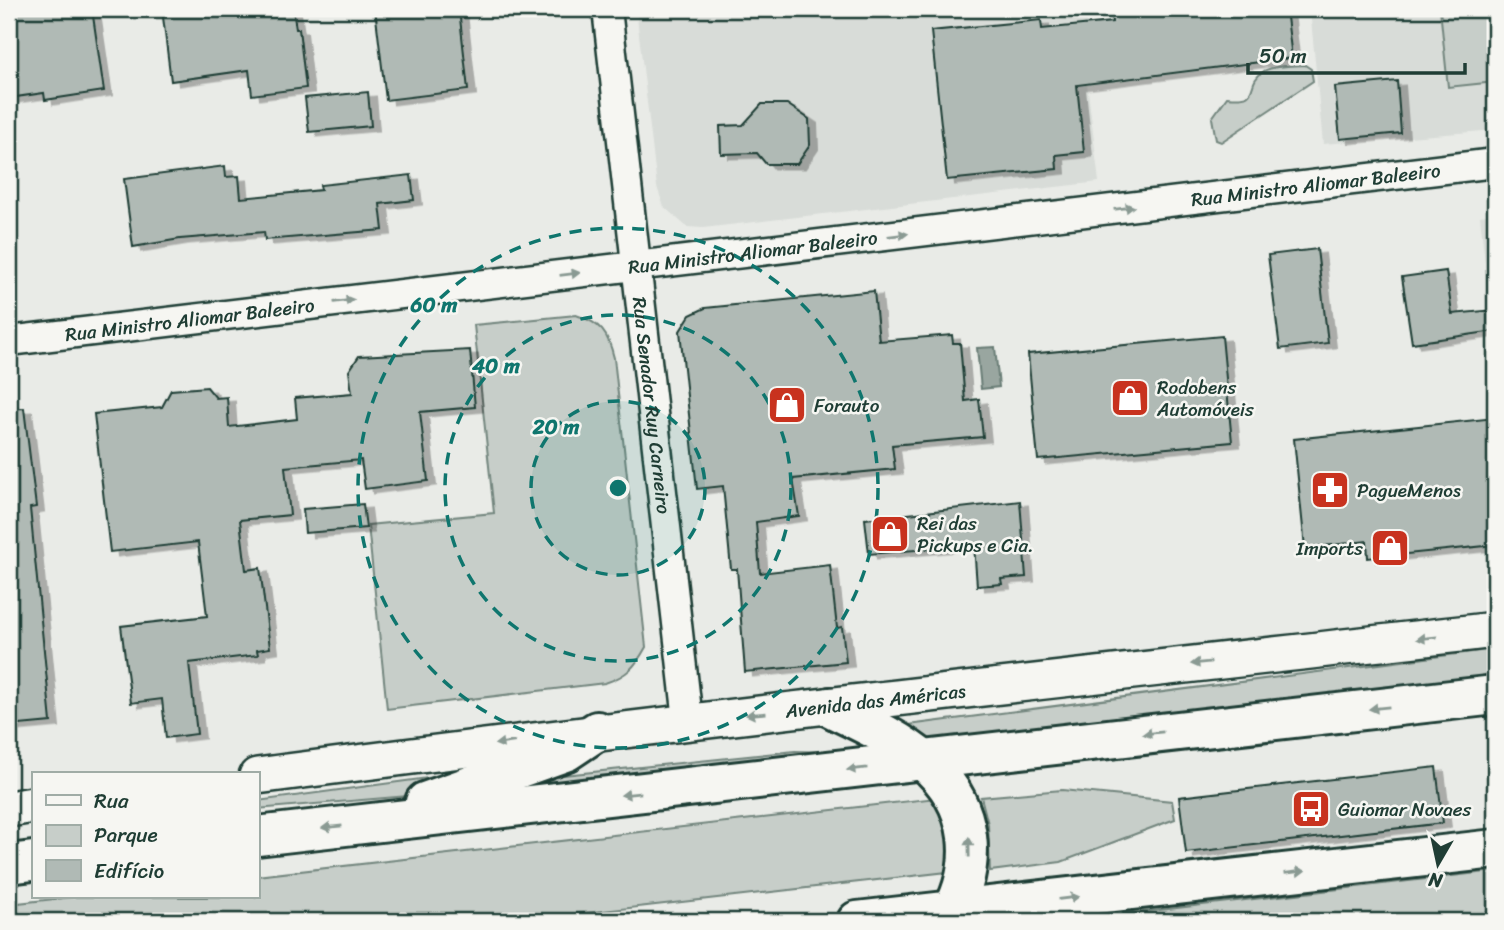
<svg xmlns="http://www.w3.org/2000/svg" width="1504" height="930" font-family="Sriracha,sans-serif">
  <defs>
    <filter id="shadow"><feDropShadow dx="8" dy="4.5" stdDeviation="0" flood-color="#0004"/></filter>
  </defs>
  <rect width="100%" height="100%" fill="#e9ebe7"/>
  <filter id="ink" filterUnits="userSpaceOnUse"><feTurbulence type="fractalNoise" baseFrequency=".0143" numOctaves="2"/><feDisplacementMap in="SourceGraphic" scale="14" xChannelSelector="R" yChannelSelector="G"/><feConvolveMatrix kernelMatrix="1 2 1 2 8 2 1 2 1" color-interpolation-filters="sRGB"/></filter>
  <g filter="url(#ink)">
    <!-- built -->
    <g fill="#d8dcd8">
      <polygon points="636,9 1085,9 1091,47 1083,50 1099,182 703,228 687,227 664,207 657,187"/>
      <polygon points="1310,9 1495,9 1495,130 1323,144"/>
      <polygon points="1495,214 1495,300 1489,301 1480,216"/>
    </g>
    <!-- green -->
    <g fill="#c7cec9" stroke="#73867e" stroke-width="2">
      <polygon points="1440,9 1473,9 1476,12 1495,11 1495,82 1448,87"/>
      <path d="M1305 65 1311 69 1313 81 1221 142 1216 140 1212 118 1227 97C1264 101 1243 84 1264 71 1275 65 1292 66 1305 65Z"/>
      <path d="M576 315C601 323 608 333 614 358L646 647C635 667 627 676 605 683L387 709 368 525 494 513 474 325Z"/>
      <polygon points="1495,649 1495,680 932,746 901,726"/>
      <polygon points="795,751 830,752 510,788 554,776"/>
      <polygon points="465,773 420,795 257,809 257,801"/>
      <polygon points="1062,790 1172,801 1175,819 1061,862 990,871 988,824 981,797"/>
      <path d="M936 798C950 821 951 846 947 872L515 921H9V904L73 897H257V876Z"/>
      <polygon points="1495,871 1495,912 1417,921 1065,921"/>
    </g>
    <!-- water -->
    <polygon fill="#99a6a0" stroke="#687c75" stroke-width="2" points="995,347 999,387 981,389 977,348"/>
    <!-- building -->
    <g fill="#b0bab5" stroke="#1f3d34" stroke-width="2" filter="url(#shadow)">
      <polygon points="9,9 92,9 104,91 45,100 44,93 9,98"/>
      <polygon points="162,9 293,9 296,29 299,29 306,88 252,95 249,70 171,81"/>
      <polygon points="375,9 459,9 468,90 386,100"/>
      <polygon points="1111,9 1286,9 1292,58 1077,85 1084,152 1056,155 1057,169 947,180 931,31 1041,20 1042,29 1112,22"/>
      <polygon points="1397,81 1401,133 1340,139 1335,87"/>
      <polygon points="368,92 371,126 309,132 305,98"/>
      <polygon points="762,104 787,104 809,119 810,145 797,164 766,164 757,153 721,154 720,126 743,125"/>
      <polygon points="225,166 226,177 239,176 241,198 321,190 320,185 411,175 414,200 380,204 383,230 265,240 264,232 180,239 133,247 124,179"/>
      <polygon points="1317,249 1328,343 1280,349 1268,255"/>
      <polygon points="1446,271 1452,314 1495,310 1495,331 1412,343 1402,277"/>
      <polygon points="874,291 879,341 952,335 953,343 960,343 965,401 979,399 983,437 892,445 895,469 793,479 799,516 756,522 760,573 830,565 837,628 842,627 846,662 745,672 737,569 731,569 723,486 697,489 680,331 690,315 705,308"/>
      <polygon points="1222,336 1232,442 1038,460 1028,354"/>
      <polygon points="470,350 475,407 420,412 428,481 365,489 361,460 285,467 290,515 240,520 246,570 260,568 270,648 257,650 258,655 189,663 197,734 166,738 162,699 131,703 121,626 207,616 198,542 110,552 94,414 162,407 171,390 207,387 216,398 227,397 229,427 297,419 295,398 352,393 349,371 359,356"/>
      <polygon points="24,408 36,507 30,508 51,722 9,726 9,409"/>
      <polygon points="1495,418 1495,545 1368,558 1367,541 1305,548 1294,439"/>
      <polygon points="1020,501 1026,577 1001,579 1002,584 977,586 974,545 869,554 865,519"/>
      <polygon points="363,504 366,528 305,533 303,509"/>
      <polygon points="1436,767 1443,823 1186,853 1179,797"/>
    </g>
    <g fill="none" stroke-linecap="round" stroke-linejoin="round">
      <!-- minor casing -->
      <g stroke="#1f3d34" stroke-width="33">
        <g id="minor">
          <path id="s1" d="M607 9 688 720"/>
          <path id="s2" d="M9 341 1495 163"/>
        </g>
      </g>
      <!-- major casing -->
      <g stroke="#1f3d34" stroke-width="40">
        <g id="major">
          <path id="s3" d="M257 776C669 722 1082 677 1495 630"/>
          <polyline points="9,809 33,805"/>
        </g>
      </g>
      <!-- highway casing -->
      <g stroke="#1f3d34" stroke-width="44">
        <g id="highway">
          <path d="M830 707C862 723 897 738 924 761 975 804 980 866 947 921"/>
          <polyline points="425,802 567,751 597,731"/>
          <polyline points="257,836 1495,695"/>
          <polyline points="9,864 33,861"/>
          <polyline points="857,921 1495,849"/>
        </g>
      </g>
      <!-- minor -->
      <use href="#minor" stroke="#f6f6f2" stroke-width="28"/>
      <!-- major -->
      <use href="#major" stroke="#f6f6f2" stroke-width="35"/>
      <!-- highway -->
      <use href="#highway" stroke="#f6f6f2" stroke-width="38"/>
    </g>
    <!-- one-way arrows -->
    <defs><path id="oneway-solid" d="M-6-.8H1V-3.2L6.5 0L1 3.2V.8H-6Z" transform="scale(1.75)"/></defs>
    <g fill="#8a9a93">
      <use href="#oneway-solid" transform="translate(1124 208) rotate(-7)"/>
      <use href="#oneway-solid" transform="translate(898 235) rotate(-7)"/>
      <use href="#oneway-solid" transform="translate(570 274) rotate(-7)"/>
      <use href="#oneway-solid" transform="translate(344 301) rotate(-7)"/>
      <use href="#oneway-solid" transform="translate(1427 638) rotate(174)"/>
      <use href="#oneway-solid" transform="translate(1201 663) rotate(174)"/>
      <use href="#oneway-solid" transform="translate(1379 708) rotate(174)"/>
      <use href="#oneway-solid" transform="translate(756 714) rotate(175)"/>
      <use href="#oneway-solid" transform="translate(1153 733) rotate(174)"/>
      <use href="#oneway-solid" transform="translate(505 743) rotate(172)"/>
      <use href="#oneway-solid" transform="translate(857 769) rotate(174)"/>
      <use href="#oneway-solid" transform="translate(631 794) rotate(174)"/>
      <use href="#oneway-solid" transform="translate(332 827) rotate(174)"/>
      <use href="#oneway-solid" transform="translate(969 847) rotate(-91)"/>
      <use href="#oneway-solid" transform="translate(1295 872) rotate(-7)"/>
      <use href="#oneway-solid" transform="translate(1069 898) rotate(-7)"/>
    </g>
  </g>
  <!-- distance rings -->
  <circle cx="618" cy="488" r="87" fill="#0f766e" fill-opacity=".12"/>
  <g fill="none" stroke="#0f766e" stroke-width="3.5" stroke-dasharray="12 9">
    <circle cx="618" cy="488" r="87"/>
    <circle cx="618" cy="488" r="173"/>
    <circle cx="618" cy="488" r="260"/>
  </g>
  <!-- icons -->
  <defs>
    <g id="shop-square" transform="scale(2.0125)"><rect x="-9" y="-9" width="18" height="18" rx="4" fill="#c8321e" stroke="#f6f6f2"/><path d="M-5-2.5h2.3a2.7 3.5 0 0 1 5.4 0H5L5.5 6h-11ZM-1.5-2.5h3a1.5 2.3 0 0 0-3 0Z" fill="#fff"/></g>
    <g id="pharmacy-square" transform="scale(2.0125)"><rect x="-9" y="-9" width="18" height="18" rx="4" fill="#c8321e" stroke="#f6f6f2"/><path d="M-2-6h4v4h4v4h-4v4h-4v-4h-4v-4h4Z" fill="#fff"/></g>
    <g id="bus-square" transform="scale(2.0125)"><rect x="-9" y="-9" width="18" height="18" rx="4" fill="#c8321e" stroke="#f6f6f2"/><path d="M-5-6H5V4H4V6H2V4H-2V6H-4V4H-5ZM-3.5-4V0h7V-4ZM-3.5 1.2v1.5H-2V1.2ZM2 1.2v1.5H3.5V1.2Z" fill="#fff"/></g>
  </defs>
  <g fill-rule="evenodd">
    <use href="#shop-square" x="1130" y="398"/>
    <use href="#shop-square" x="787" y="405"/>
    <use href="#pharmacy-square" x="1330" y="490"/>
    <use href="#shop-square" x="890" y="534"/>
    <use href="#shop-square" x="1390" y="548"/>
    <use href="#bus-square" x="1311" y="809"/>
  </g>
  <g text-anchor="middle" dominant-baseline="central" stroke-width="5" stroke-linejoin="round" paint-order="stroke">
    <!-- street labels -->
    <g font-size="19" fill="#1f3d34" stroke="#f6f6f2">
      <text stroke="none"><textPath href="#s2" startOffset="1316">Rua Ministro Aliomar Baleeiro</textPath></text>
      <text stroke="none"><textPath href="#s2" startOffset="749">Rua Ministro Aliomar Baleeiro</textPath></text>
      <text stroke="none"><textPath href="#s2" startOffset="182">Rua Ministro Aliomar Baleeiro</textPath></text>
      <text stroke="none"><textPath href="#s1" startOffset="399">Rua Senador Ruy Carneiro</textPath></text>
      <text stroke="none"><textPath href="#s3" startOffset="623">Avenida das Américas</textPath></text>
    </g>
    <!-- poi labels -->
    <g font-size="19" fill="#1f3d34" stroke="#f6f6f2" text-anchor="start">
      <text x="1157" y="387">Rodobens<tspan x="1157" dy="22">Automóveis</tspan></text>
      <text x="814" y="405">Forauto</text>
      <text x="1357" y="490">PagueMenos</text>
      <text x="917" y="523">Rei das<tspan x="917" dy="22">Pickups e Cia.</tspan></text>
      <text x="1363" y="548" text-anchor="end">Imports</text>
      <text x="1338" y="809">Guiomar Novaes</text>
    </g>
  </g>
  <circle cx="618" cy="488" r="10" fill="#0f766e" stroke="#f6f6f2" stroke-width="3.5"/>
  <g font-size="21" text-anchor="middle" font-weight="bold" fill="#0f766e" stroke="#f6f6f2" stroke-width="5" stroke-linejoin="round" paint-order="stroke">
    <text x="434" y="312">60 m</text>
    <text x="496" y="373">40 m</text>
    <text x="556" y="434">20 m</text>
  </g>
  <!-- margin -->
  <rect width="1504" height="930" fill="none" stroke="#f6f6f2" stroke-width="35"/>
  <rect x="18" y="18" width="1469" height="895" fill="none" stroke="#1f3d34" stroke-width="2.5" filter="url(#ink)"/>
  <!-- legend -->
  <rect x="32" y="772" width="228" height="126" fill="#f6f6f2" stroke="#a0aca6" stroke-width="2"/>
  <rect x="46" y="795" width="35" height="10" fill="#f6f6f2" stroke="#a0aca6" stroke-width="2"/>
  <text x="94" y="808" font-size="21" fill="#1f3d34">Rua</text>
  <rect x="46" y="825" width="35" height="21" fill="#c7cec9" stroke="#a0aca6" stroke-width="2"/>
  <text x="94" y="842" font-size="21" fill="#1f3d34">Parque</text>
  <rect x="46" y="860" width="35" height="21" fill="#b0bab5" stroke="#a0aca6" stroke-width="2"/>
  <text x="94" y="878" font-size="21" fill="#1f3d34">Edifício</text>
  <!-- north arrow -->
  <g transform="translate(1438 864) rotate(189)" stroke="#f6f6f2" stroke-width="5" paint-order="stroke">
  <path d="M0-5L12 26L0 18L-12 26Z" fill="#1f3d34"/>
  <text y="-10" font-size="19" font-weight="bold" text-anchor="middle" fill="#1f3d34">N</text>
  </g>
  <!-- scale -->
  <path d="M1248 63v10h217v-10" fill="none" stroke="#1f3d34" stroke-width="3.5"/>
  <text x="1259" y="63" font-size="21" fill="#1f3d34" stroke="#f6f6f2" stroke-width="5" paint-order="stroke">50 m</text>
</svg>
